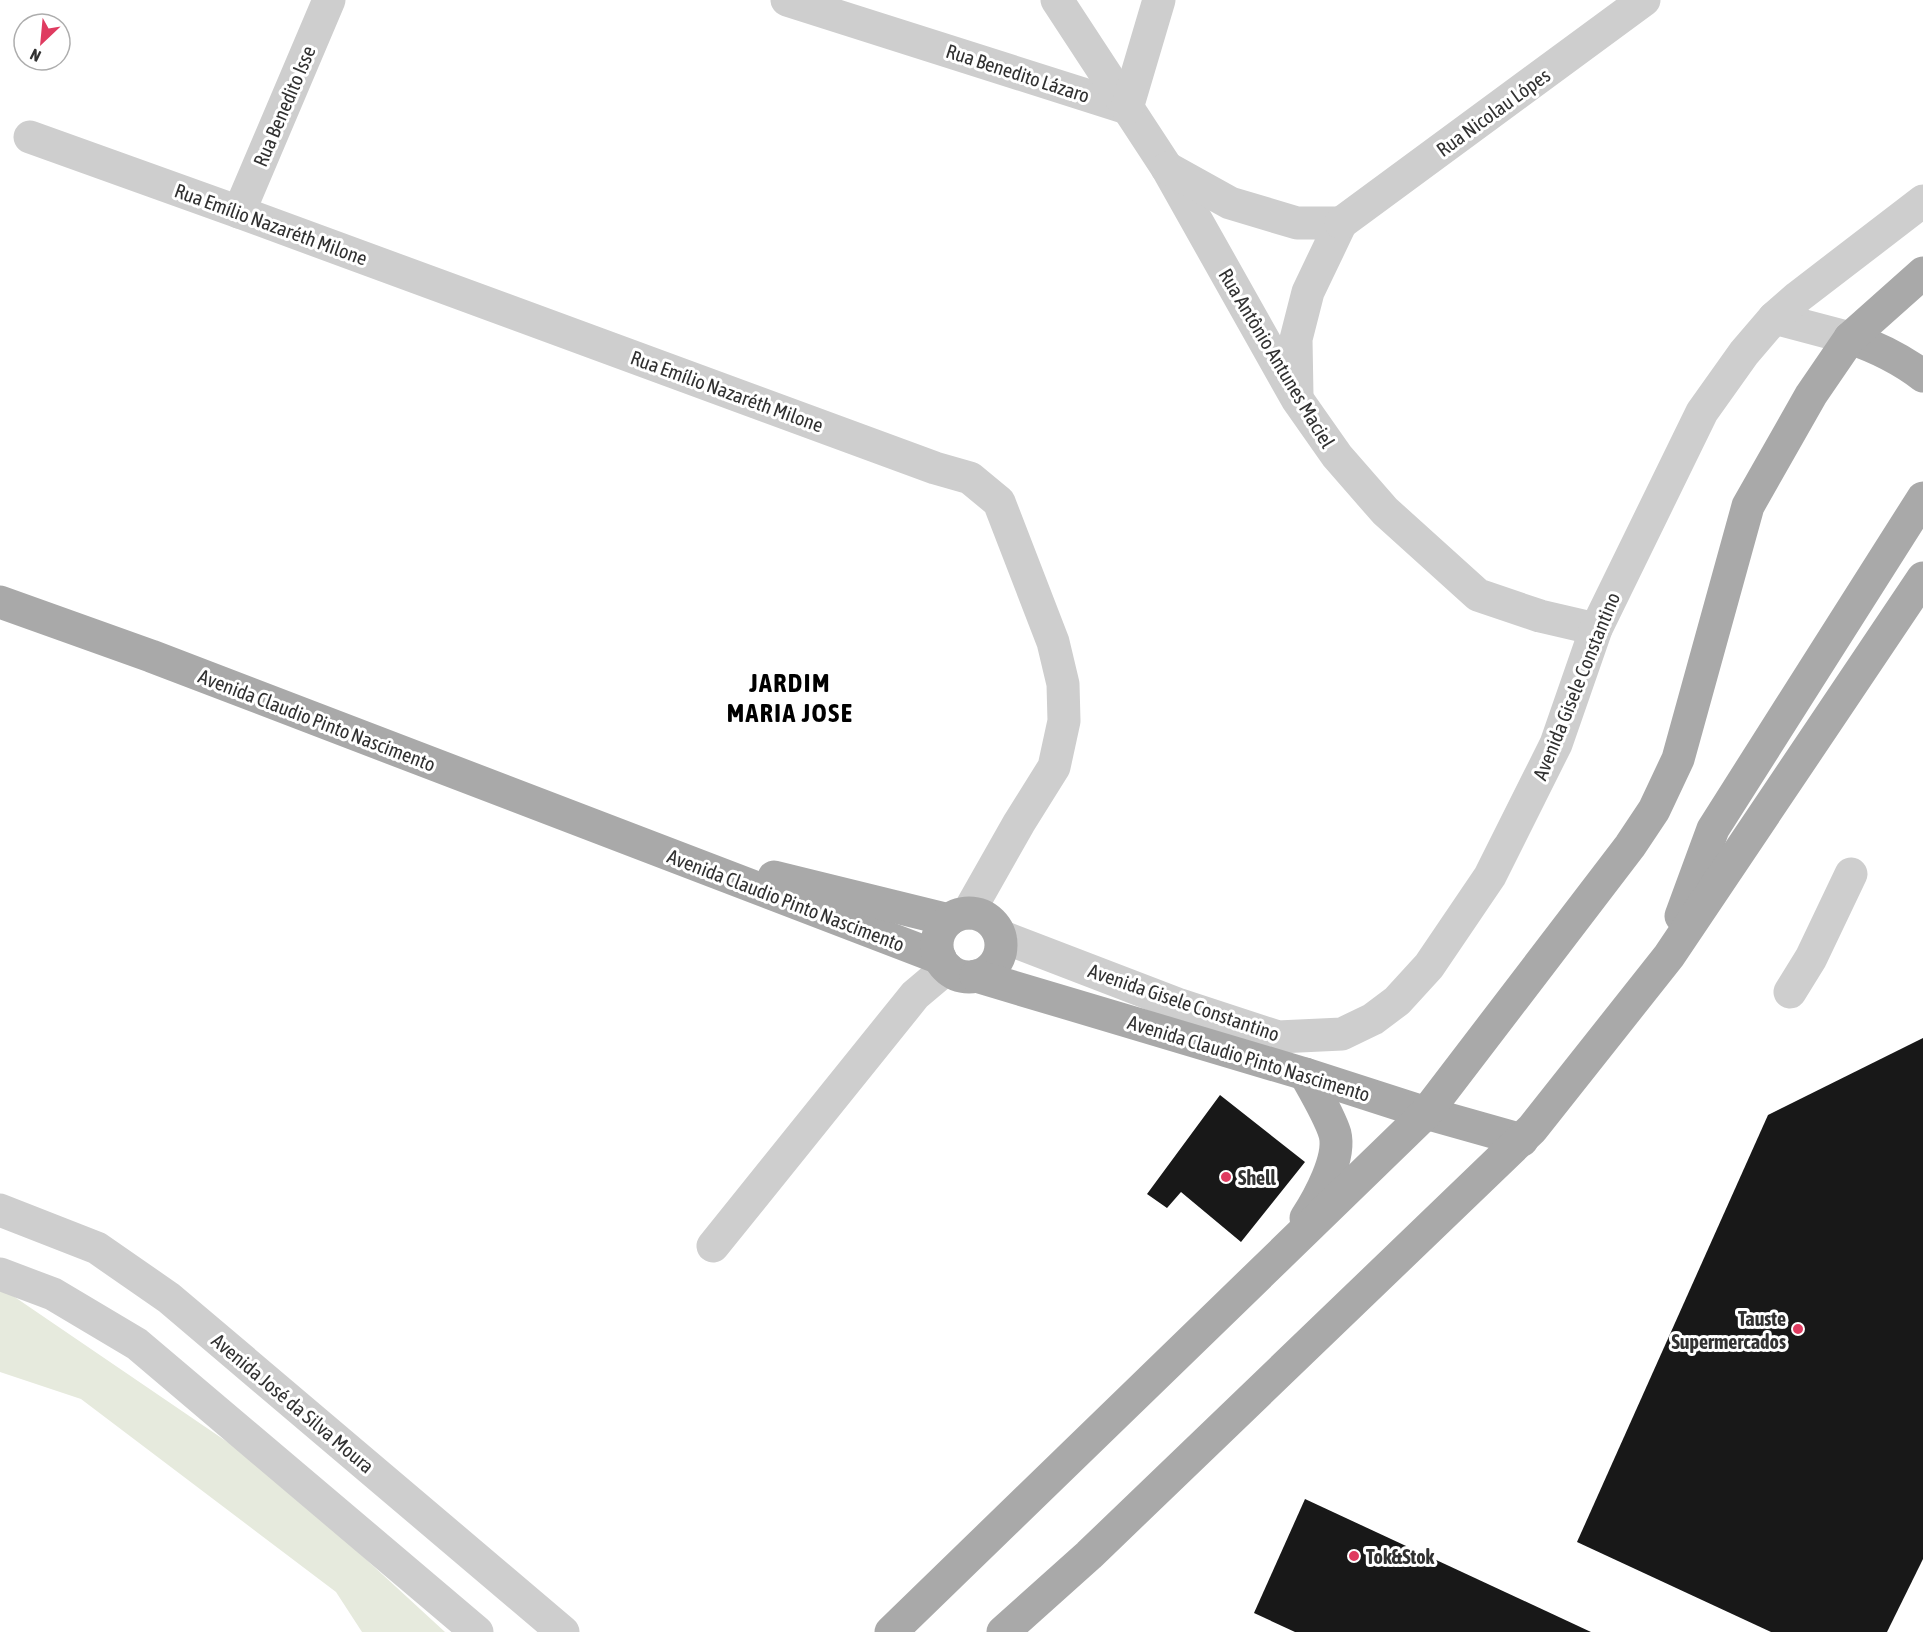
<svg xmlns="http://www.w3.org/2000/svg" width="1923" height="1632" font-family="'Asap Condensed',sans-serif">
  <rect width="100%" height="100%" fill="#fff"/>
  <!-- green -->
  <polygon fill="#e6eadd" points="0,1287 270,1471 445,1632 362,1632 336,1592 81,1399 0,1372"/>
  <!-- building -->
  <g fill="#181818">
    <polygon points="1923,1038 1923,1559 1887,1632 1771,1632 1577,1542 1768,1115"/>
    <polygon points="1220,1095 1305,1162 1241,1242 1181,1192 1167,1208 1147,1194"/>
    <polygon points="1305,1499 1591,1632 1295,1632 1254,1613"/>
  </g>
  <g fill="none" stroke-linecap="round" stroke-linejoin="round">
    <!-- minor -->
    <g stroke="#cecece" stroke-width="33">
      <polyline points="787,0 1127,108"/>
      <polyline points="1057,0 1167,168 1297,399 1337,456 1385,511 1478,595 1540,616 1596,629"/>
      <polyline points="1127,108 1159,0"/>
      <polyline points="30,137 239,212 935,468 970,478 999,502 1053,642 1063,684 1064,721 1054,767 1019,823 968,913"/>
      <polyline points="1167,168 1230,203 1297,223 1341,223 1308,292 1296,339 1297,396"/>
      <polyline points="239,212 329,0"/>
      <polyline points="1341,223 1644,0"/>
      <polyline points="1774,318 1850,338"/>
      <polyline points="1000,936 1177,1004 1278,1037 1342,1034 1373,1019 1397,1001 1429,966 1490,876 1556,744 1596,629 1702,412 1744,353 1774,318 1798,297 1923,201"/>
      <polyline points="1790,992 1811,958 1851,874"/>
      <polyline points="0,1210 97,1248 169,1298 563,1632"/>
      <polyline points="713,1246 915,995 947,968"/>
      <polyline points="0,1274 53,1294 137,1344 477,1632"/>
    </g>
    <!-- major -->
    <g stroke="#a9a9a9" stroke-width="33">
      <path d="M1850 338C1876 347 1901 359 1923 376"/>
      <polyline points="0,602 151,656 940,958"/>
      <polyline points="774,877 949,920"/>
      <circle cx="969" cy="945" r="32"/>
      <polyline points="1681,916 1713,829 1923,498"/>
      <polyline points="976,976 1305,1074 1426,1113 1522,1140"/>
      <path d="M1305 1074C1314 1090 1330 1117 1335 1134 1341 1158 1319 1198 1306 1218"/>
      <polyline points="891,1632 1426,1113 1630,846 1654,810 1678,759 1748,506 1811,395 1850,338 1923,273"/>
      <polyline points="1003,1632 1089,1555 1532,1129 1669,956 1923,578"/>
    </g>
  </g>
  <!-- markers -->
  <g fill="#df3b60" stroke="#fff" stroke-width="2">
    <circle cx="1226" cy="1177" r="6"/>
    <circle cx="1798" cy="1329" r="6"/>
    <circle cx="1354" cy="1556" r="6"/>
  </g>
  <g text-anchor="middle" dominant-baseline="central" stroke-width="6" stroke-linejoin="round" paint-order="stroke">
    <!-- street labels -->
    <g font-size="20" fill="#313131" stroke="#fff">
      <text transform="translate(1018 73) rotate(18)">Rua Benedito Lázaro</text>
      <text transform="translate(284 106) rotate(-67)">Rua Benedito Isse</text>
      <text transform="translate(1493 112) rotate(-36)">Rua Nicolau Lópes</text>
      <text transform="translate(271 224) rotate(20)">Rua Emílio Nazaréth Milone</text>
      <text transform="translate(1277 358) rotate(59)">Rua Antônio Antunes Maciel</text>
      <text transform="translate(727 391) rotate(20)">Rua Emílio Nazaréth Milone</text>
      <text transform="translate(1576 686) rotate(-68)">Avenida Gisele Constantino</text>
      <text transform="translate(317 720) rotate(21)">Avenida Claudio Pinto Nascimento</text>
      <text transform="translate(786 900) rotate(21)">Avenida Claudio Pinto Nascimento</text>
      <text transform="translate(1184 1002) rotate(19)">Avenida Gisele Constantino</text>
      <text transform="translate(1249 1058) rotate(17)">Avenida Claudio Pinto Nascimento</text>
      <text transform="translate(293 1403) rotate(40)">Avenida José da Silva Moura</text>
    </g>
    <!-- poi labels -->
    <g font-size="20" font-weight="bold" fill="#313131" stroke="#fff" text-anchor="start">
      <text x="1238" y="1177">Shell</text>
      <text x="1786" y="1318" text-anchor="end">Tauste<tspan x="1786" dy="23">Supermercados</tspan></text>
      <text x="1366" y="1556">Tok&amp;Stok</text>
    </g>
    <!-- district labels -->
    <g font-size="26" font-weight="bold" letter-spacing="1.5" fill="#000" stroke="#fff">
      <text x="790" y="683">JARDIM<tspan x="790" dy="30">MARIA JOSE</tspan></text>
    </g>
  </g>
  <!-- north arrow -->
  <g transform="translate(42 42) rotate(206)"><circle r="28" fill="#ffffff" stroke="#adadad" stroke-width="1.5"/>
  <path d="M0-4.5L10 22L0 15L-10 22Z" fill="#df3b60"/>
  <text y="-9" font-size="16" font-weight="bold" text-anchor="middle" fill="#313131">N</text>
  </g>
</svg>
